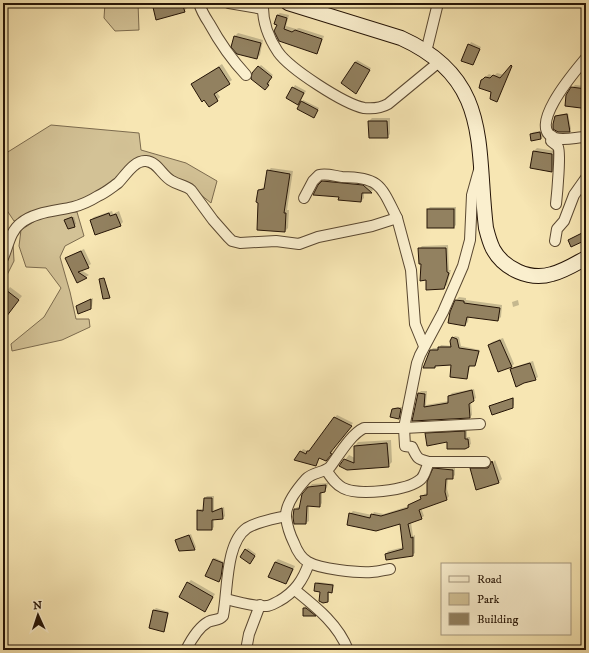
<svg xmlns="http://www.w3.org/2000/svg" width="589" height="653" font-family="'IM FELL DW Pica',serif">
  <rect width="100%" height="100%" fill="#f7e6b3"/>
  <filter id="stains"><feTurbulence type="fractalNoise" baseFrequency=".005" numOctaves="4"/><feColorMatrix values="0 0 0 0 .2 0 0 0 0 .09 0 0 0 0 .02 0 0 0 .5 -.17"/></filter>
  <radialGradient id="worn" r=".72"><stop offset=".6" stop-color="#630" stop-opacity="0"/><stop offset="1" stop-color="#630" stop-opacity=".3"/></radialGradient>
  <!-- green -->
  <g fill="#d3c296" stroke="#7c6b4e">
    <polygon points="105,3 138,3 139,30 115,31 104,18"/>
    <polygon points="51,125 139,133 141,150 186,163 217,181 211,203 190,186 165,174 147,160 93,197 14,221 4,206 3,207 3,155"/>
    <polygon points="61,212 77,212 84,236 65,246 60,257 70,292 76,319 89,319 90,327 62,340 12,351 11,344 44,317 61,288 46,268 26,267 19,246 21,230 38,219"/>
    <polygon points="3,220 13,243 14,261 6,277 3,278"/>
  </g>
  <!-- shadow -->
  <g fill="#0003">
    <polygon points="153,3 186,3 187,8 184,11"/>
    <polygon points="280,13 289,15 286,26 296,29 299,28 324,36 319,50 317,52 280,40 277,15"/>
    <polygon points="238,33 263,40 260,55 257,58 235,36"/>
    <polygon points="471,42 481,47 473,64 463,60"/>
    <polygon points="357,60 371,68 357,91 342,83"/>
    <polygon points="222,64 232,80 216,91 220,97 217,100 195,82"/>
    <polygon points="261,65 273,75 268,81 270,83 265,88 259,67"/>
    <polygon points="497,73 504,75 498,99 499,99 497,101 492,92 480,87 480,84 481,81 489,74 494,76"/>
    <polygon points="295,85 306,91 298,104 288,98"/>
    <polygon points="575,85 586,86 586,104 572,88"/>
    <polygon points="303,100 319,108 315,115 302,102"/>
    <polygon points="568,113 571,129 569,131 556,117 558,115"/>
    <polygon points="372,118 390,118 390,134 387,137 369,121"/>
    <polygon points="542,131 543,137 541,138 532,140 531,134 533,132"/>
    <polygon points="537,148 555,151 555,168 552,171 534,151"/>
    <polygon points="271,168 293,171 287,210 289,210 288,228 285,231 259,191 262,188 266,187 268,171"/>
    <polygon points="326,179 366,183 374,189 371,192 364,192 364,198 361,201 340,196 319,185"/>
    <polygon points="430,207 456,207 456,225 454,227 428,209"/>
    <polygon points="112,211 113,214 119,211 123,222 120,225 91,220 94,217"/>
    <polygon points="74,217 76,224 68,228 65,220"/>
    <polygon points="448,245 449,270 451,270 447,285 443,288 427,279 422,263 419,249 422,246"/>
    <polygon points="84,249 91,264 81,270 89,275 77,282 66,259 69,256"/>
    <polygon points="104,278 110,297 101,279"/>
    <polygon points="10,287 22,296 3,319 3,296"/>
    <polygon points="459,297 466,298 466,300 502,305 501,317 498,320 469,316 468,322 465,325 456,300"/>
    <polygon points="93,298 92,306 90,308 79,304"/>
    <polygon points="518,300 519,305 513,307 512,302"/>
    <polygon points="455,336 459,337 461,346 480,350 476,363 474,365 470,365 468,376 466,378 452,364 436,366 435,367 431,350 433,348 439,348 441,345 452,346 453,338"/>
    <polygon points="503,338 514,364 511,367 489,345 492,342"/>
    <polygon points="533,361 538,377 535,379 511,370 514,367"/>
    <polygon points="474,389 476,398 471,401 472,415 470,417 413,420 419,393 421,391 427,391 426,405 449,401 449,396 452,393"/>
    <polygon points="514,397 514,405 512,407 490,407 492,405"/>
    <polygon points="400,407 402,407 401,416 399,418 392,410 394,408"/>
    <polygon points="337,415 353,423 331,450 333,451 329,457 320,457 315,465 301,452 303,449 308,451 311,449"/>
    <polygon points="467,429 467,437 470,437 471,444 468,446 426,434 429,431"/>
    <polygon points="391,440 392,462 388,466 340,466 349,455 355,458 355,446 358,442"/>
    <polygon points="495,460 502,479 499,482 471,469 474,466 491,465"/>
    <polygon points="437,466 455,468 455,475 452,478 448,478 447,489 449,496 447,499 421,508 424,516 421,518 411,522 413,536 415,535 415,553 412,555 386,554 388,551 404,547 401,523 376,530 350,514 353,511 372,515 374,512 384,514 409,506 412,503 422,498 424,494 428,493 434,469"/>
    <polygon points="328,483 327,488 322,492 322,503 320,506 309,506 309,521 306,523 295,510 297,507 301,507 309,487 312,484"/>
    <polygon points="207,496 214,496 214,510 224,507 225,516 223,518 214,519 214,527 212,529 198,511 200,509 205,509 205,498"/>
    <polygon points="191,534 196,547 195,549 179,550 177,540"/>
    <polygon points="248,548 256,554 252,561 246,550"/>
    <polygon points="215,558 224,562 222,575 219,581 213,559"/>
    <polygon points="278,559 295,566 289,580 286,583 270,576 275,562"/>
    <polygon points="191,580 215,594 205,610 188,583"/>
    <polygon points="318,582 334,584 333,590 329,592 329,600 328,601 316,583"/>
    <polygon points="305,606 308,606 317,614 315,615 304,615 304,608"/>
    <polygon points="156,608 169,612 165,629 163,631 150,627 154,610"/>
  </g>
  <!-- building -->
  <g fill="#928160" stroke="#251406">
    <polygon points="152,3 182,3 185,12 156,20"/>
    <polygon points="277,15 287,18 284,29 292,32 295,30 322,39 317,54 279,41 274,31 277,25 274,24"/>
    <polygon points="234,36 261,43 257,59 237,54 231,47"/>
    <polygon points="468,44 480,49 473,65 461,61"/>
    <polygon points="355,62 370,70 356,94 341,83"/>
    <polygon points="511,65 512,66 497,102 490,99 491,92 479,88 481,80 483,79 485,77 490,78 493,75 500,78"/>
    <polygon points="258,66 272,77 267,84 269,85 265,90 251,79 252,73"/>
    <polygon points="219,67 230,84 214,94 218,101 209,107 204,100 202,102 191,84"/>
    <polygon points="292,87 304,93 298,105 286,98"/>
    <polygon points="571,87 586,89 586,105 581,108 565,106 566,95"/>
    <polygon points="301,101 318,110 314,118 297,109"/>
    <polygon points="567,114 570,132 558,132 553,129 553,124 555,116"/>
    <polygon points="368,121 387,121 388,138 369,138"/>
    <polygon points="540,132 541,139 531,141 530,134"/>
    <polygon points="533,151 552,154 552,172 530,168"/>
    <polygon points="267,170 290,174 284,213 286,213 285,232 257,230 258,203 256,202 258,190 264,189"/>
    <polygon points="322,181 363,185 372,193 362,193 361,202 338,200 339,197 313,195 318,185"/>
    <rect x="427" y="209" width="27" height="19"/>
    <polygon points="109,213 110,216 116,214 121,226 95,235 90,220"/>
    <polygon points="72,217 75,227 68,229 64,220"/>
    <polygon points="586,231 586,240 571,247 568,240"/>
    <polygon points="418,248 446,248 447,272 449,273 444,289 426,290 426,280 420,281 421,264 419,264"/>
    <polygon points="81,251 89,268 78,272 87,278 77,283 65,258"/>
    <polygon points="104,278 110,298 103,299 99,279"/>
    <polygon points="6,290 19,300 3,321 3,294"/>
    <polygon points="91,299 91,309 78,314 76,306"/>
    <polygon points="455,300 464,301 464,303 500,308 498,321 467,317 465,326 448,323 450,312"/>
    <polygon points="452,337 457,339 459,348 479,351 475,366 469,366 467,379 450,377 451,365 435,366 435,368 423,368 430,350 438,350 438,347 451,347 450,341"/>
    <polygon points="500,340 512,367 498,372 488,345"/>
    <polygon points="530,363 536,380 524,383 516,387 510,369"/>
    <polygon points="472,390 474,401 469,404 470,418 412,421 418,393 425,394 424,407 448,403 448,396"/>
    <polygon points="513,398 513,408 492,415 489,406"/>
    <polygon points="398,408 401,409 399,419 390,417 392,409"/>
    <polygon points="334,417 352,426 330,453 332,454 326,461 319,458 316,466 294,460 300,451 306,454 307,451 309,451"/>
    <polygon points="465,431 465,439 468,439 469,447 465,449 447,449 447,442 427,446 425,433"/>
    <polygon points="387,443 389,467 347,470 339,466 344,459 354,463 354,446"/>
    <polygon points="492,461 499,483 476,490 470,468 488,468"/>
    <polygon points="433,468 453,470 453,479 446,479 445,492 447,500 419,510 422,519 408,524 411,538 413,537 413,556 386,560 385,554 403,549 400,524 376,531 347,525 349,513 370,518 371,514 381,516 408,508 408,505 421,499 420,496 427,495 427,482"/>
    <polygon points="326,485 325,492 320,493 320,507 307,506 306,524 294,524 293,517 294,509 299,509 302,494 308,487"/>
    <polygon points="204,498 212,498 212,512 222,508 223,519 212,520 212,530 197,530 197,510 203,511"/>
    <polygon points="189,535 195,550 179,551 175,540"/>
    <polygon points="245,549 255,556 250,564 240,557"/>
    <polygon points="213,559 223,563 221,577 219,582 205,576"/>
    <polygon points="275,562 293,569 286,584 268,577"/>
    <polygon points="187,582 213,597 205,612 179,597"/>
    <polygon points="315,583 333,585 332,593 328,592 328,602 323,603 319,601 320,592 314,591"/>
    <polygon points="303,608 306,608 316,616 303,616"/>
    <polygon points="153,610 168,613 164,632 149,628"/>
  </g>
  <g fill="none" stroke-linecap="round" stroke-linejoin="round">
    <!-- minor casing -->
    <g stroke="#5a4831" stroke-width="12">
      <g id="minor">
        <path d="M199 3C201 10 205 17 209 23 220 43 230 58 246 75"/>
        <polyline points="229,3 263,9"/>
        <path d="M263 3C262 21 268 37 278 52 290 69 344 104 364 108 373 109 381 108 388 104L439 62"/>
        <polyline points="426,52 438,3"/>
        <path d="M586 58C577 69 525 128 555 138 564 141 577 137 586 137"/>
        <path d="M552 136 551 141C553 143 557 145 558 147 561 151 557 195 556 204"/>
        <path d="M304 198 313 181 319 175C327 173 334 176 342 177 380 177 381 186 397 218"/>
        <polyline points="555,241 557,229 564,221 574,195 586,178"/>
        <path d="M3 258C8 247 10 231 21 223 34 212 56 211 73 207 81 205 90 201 98 196 105 193 111 188 118 183 125 176 134 160 146 161 158 162 162 176 172 181 178 185 185 185 191 190L213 220 228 237 232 241 240 243 276 241 299 244 318 237 372 226 397 218 411 270 415 324 424 346"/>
        <path d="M429 462C417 459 417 458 412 447L405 446 404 428 417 363 420 355 443 312 463 266 470 240 472 195 479 170"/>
        <path d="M326 470C331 477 335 484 343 488 358 496 408 491 421 479 425 475 426 468 429 462H485"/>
        <path d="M390 569C384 570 378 572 372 572 357 573 320 569 308 562 301 558 297 551 294 543 290 535 287 525 286 517 285 504 298 488 306 479 313 472 323 473 330 467 339 455 351 434 364 428H404L480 424"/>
        <path d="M295 590C316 607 338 624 348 650"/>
        <path d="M226 599C237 602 256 607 267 606 270 606 275 603 279 601 295 592 303 580 309 563"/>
        <path d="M186 650C191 640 199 627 208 622 214 619 219 621 223 616 228 592 225 543 247 528 259 521 273 519 286 516"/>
        <polyline points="246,650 249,634 260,605"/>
      </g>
    </g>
    <!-- secondary casing -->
    <g stroke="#251406" stroke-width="16">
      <path id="secondary" d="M288 3 401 38C492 79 476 146 486 228 488 236 490 243 493 249 504 269 530 281 552 274 564 271 575 264 586 258"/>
    </g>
    <!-- minor -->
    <use href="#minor" stroke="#faefce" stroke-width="10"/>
    <!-- secondary -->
    <use href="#secondary" stroke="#faefce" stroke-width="14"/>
  </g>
  <!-- margin -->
  <rect width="589" height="653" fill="none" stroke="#f7e6b3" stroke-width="16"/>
  <rect x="4" y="4" width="581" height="645" fill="none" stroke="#251406" stroke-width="2"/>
  <rect x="8" y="8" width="573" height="637" fill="none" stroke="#251406"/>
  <!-- legend -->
  <rect x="441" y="563" width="130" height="72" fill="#faefce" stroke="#a5977e"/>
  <rect x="449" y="576" width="20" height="6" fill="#faefce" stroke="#a5977e"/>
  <text x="477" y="583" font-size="12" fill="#251406">Road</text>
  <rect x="449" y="593" width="20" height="12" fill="#d3c296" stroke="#a5977e"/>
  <text x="477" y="603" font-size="12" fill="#251406">Park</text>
  <rect x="449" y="613" width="20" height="12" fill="#928160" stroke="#a5977e"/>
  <text x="477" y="623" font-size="12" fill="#251406">Building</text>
  <!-- north arrow -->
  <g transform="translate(38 615) rotate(357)" stroke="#faefce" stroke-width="3" paint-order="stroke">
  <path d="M0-3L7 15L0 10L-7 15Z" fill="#251406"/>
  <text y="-6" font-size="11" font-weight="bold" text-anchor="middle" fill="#251406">N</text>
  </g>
  <rect width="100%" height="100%" filter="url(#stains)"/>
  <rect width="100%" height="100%" fill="url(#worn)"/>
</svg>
